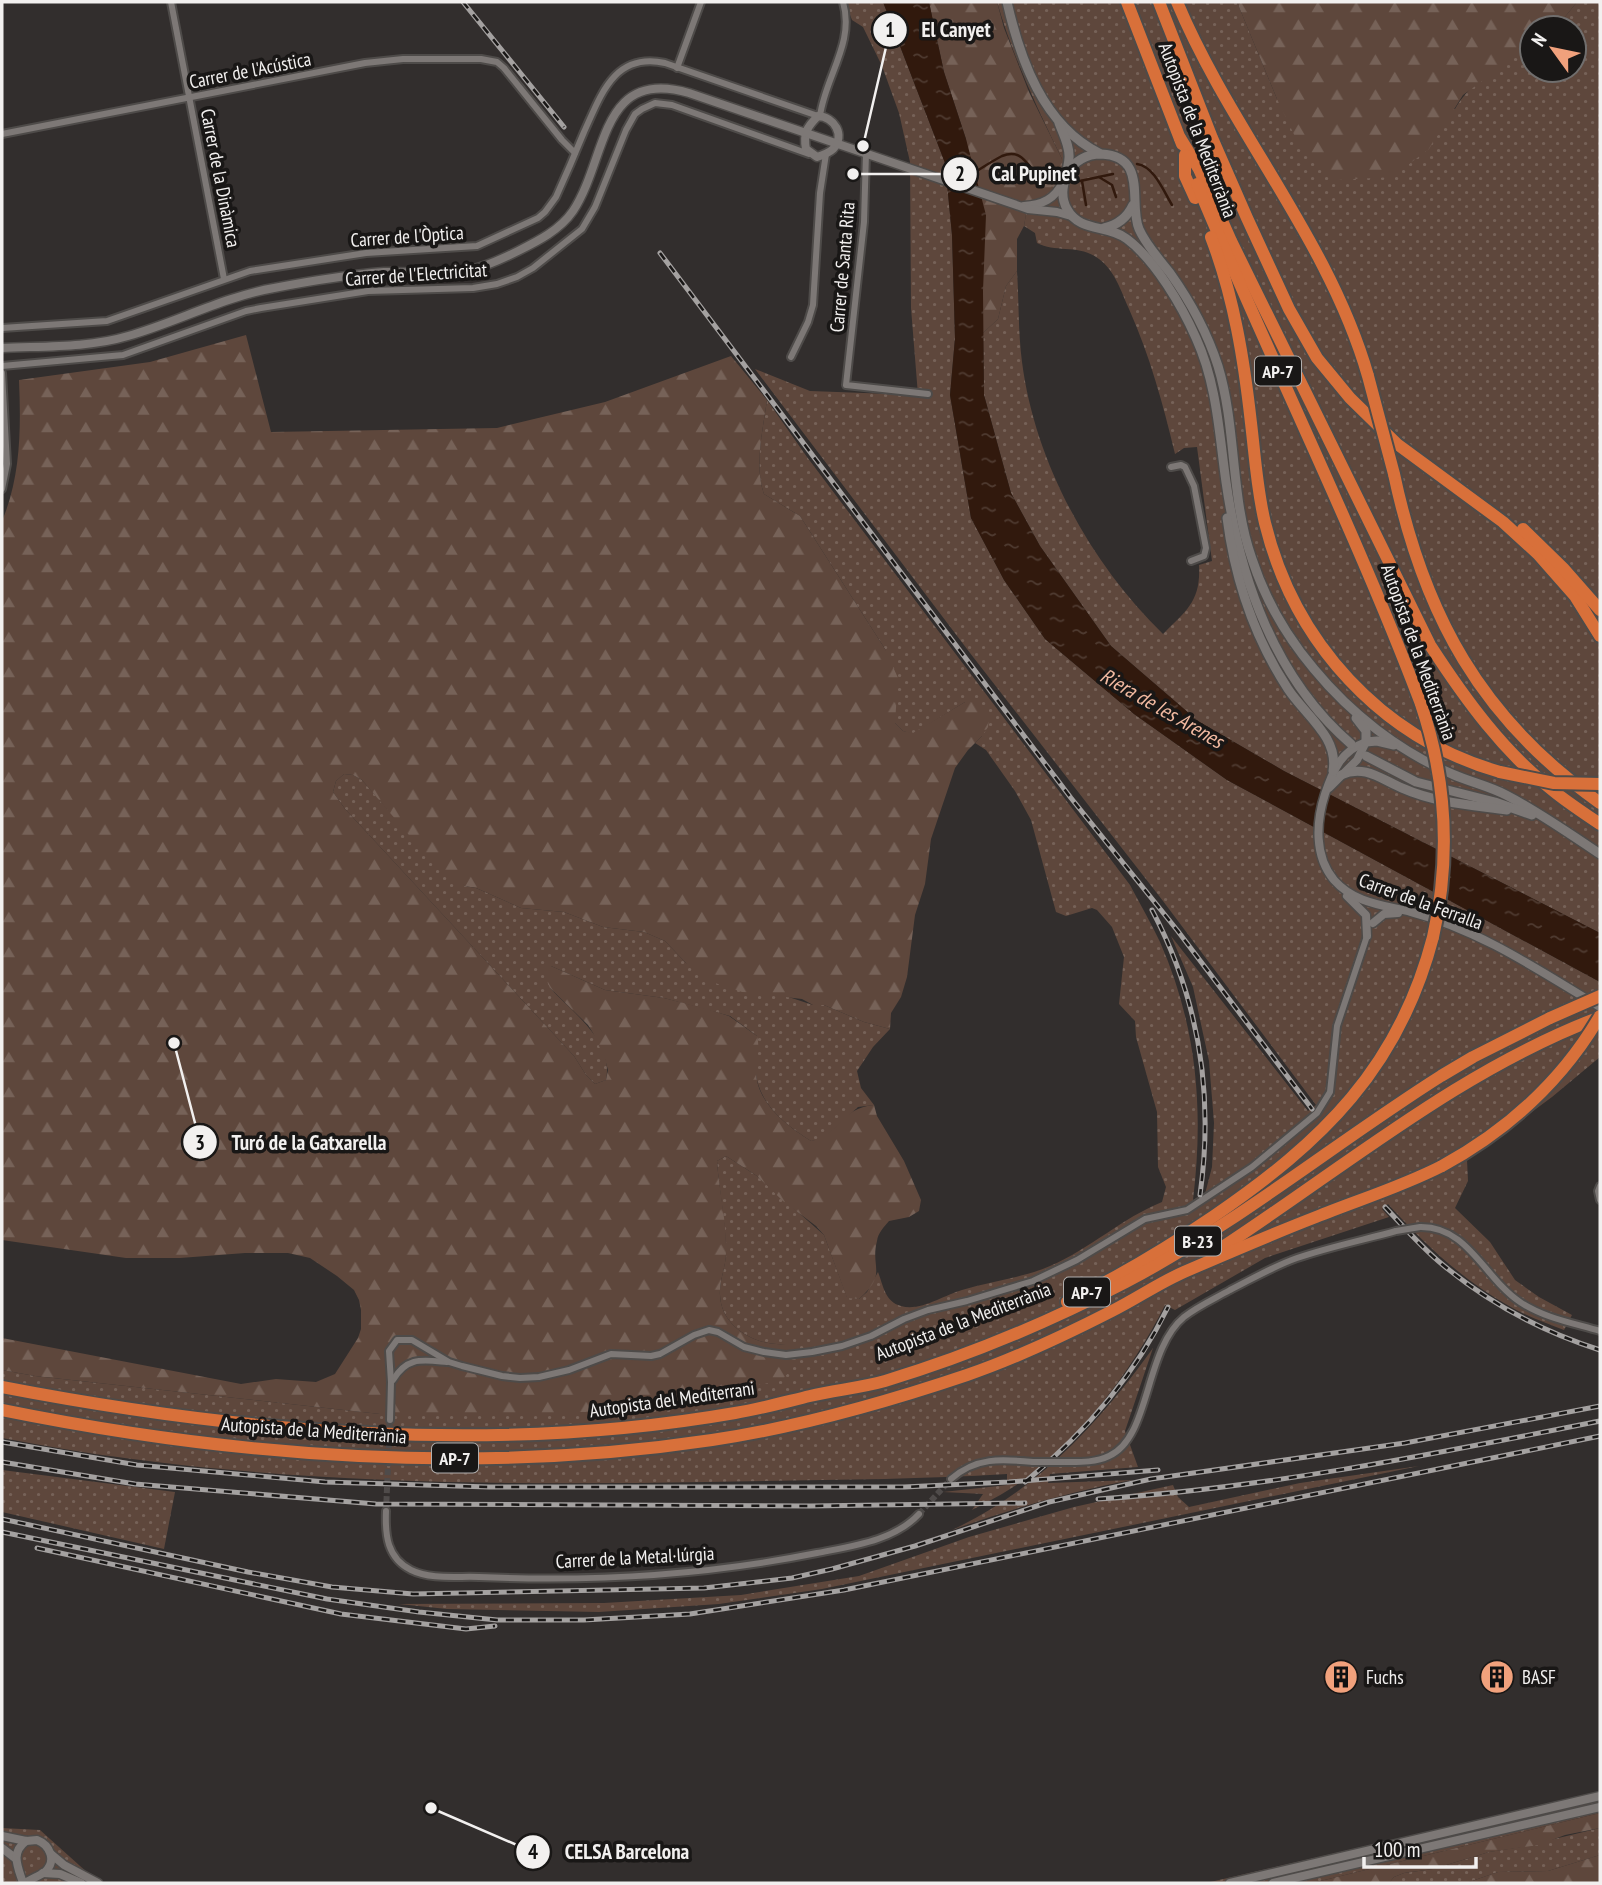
<svg xmlns="http://www.w3.org/2000/svg" width="1602" height="1885" font-family="'PT Sans Narrow',sans-serif">
  <defs>
    <pattern id="grass-dots" width="8" height="8" patternUnits="userSpaceOnUse" patternTransform="scale(1.75)"><rect width="8" height="8" fill="#5e473c"/><path d="M2 2h.1M6 6h.1" fill="none" stroke="#766258" stroke-width="1.8" stroke-linecap="round"/></pattern>
    <pattern id="forest-firs" width="22" height="20" patternUnits="userSpaceOnUse" patternTransform="scale(1.75)"><rect width="22" height="20" fill="#5e473c"/><path d="M5 1l3.5 6h-7zM16 11l3.5 6h-7z" fill="#766258"/></pattern>
    <pattern id="water-ripples" width="26" height="14" patternUnits="userSpaceOnUse" patternTransform="scale(1.75)"><rect width="26" height="14" fill="#31190d"/><path d="M2 4q2-2 4 0t4 0M15 11q2-2 4 0t4 0" fill="none" stroke="#4f3b31"/></pattern>
  </defs>
  <rect width="100%" height="100%" fill="#322e2d"/>
  <!-- grass -->
  <g fill="url(#grass-dots)">
    <path d="M845 2H883L945 163 952 235 955 338 950 395 971 518 1004 580 1045 639 1134 714 1227 780 1600 982V1057L1552 1097 1467 1160 1468 1181 1455 1208 1490 1242 1515 1280 1539 1297 1572 1315 1564 1330C1546 1323 1526 1316 1509 1306 1464 1281 1423 1243 1388 1204L1382 1209 1389 1217 1265 1258 1175 1310 1165 1305C1131 1373 1074 1448 1010 1489 998 1497 984 1503 972 1510L983 1494 943 1492 1007 1485V1474C907 1480 807 1480 706 1482 471 1486 233 1483 2 1438V1370L35 1376 380 1414 787 1344C758 1347 721 1328 720 1295 719 1281 726 1267 726 1252 726 1222 719 1191 717 1161L726 1156 757 1176 824 1235 847 1297 859 1299 867 1292 878 1272C883 1285 885 1302 901 1306 920 1312 944 1295 962 1290 990 1281 1023 1278 1050 1266 1090 1249 1122 1218 1162 1202L1166 1187 1158 1167 1157 1112 1136 1037 1135 1021 1119 1004 1124 957 1112 927 1097 910 1092 908 1066 916 1056 912 1031 820 1015 791 986 750 975 743 982 736 965 702 913 734 903 731 895 723 885 649 800 516 764 494C754 466 763 429 767 400L807 457 1130 885C1140 904 1151 923 1160 942 1197 1026 1204 1110 1193 1200L1205 1194 1212 1167 1214 1123 1209 1061 1193 987 1171 936 1308 1111 1316 1105 1163 901 970 653 755 369 810 391 918 395 911 308 910 162 899 113 882 66 863 27 852 20Z"/>
    <path d="M997 2H1237L1277 99 1455 109C1471 80 1505 63 1532 45V70H1574V28H1556L1577 2H1600V933L1284 771 1198 721 1111 646 1040 546 1011 493 984 395 983 333 998 319 1006 286 1017 271C1019 301 1018 332 1022 362 1035 463 1091 564 1163 634 1187 610 1201 601 1199 565L1212 561 1197 447 1184 448 1175 454C1163 404 1150 356 1129 309 1121 291 1115 271 1099 259 1080 244 1056 253 1037 243L1035 233 1024 226 1028 202 1062 159C1037 108 1013 57 997 2Z"/>
    <path d="M344 774 353 775 362 780 397 820 465 886 476 888 521 908 564 912 603 927 644 932 665 941 686 963 813 1005H824L864 1022 890 1029 873 1047 857 1071 861 1088 874 1105 858 1107 823 1139 811 1141C789 1127 764 1109 757 1080 754 1067 757 1050 757 1036L730 1016 664 998 605 990 551 966 550 988C573 1013 614 1041 606 1080L595 1084 586 1075 574 1056 345 809 333 792 336 781Z"/>
    <path d="M1153 1348 1125 1431 1138 1467 1050 1474 1048 1483 1133 1480C1071 1491 1012 1509 952 1530 1038 1490 1099 1423 1153 1348Z"/>
    <polygon points="1419,1466 822,1589 719,1604 599,1612 447,1609 399,1604 604,1603 741,1595 859,1576 969,1537 1074,1507 1173,1485 1178,1497 1189,1507 1300,1483"/>
    <polygon points="2,1470 175,1492 164,1549 2,1512"/>
    <polygon points="1600,1792 1600,1813 1312,1883 1206,1883"/>
    <polygon points="2,1828 40,1830 99,1883 2,1883"/>
    <polygon points="1600,1828 1600,1855 1548,1871 1498,1872 1466,1883 1389,1883 1394,1877 1404,1873 1433,1869 1489,1852 1521,1847"/>
  </g>
  <!-- forest -->
  <g fill="url(#forest-firs)">
    <polygon points="929,2 997,2 1004,28 1029,92 1062,159 1058,176 1046,196 1028,203 1024,226 1017,239 1017,271 1006,286 998,319 983,333 983,291 966,139 944,72"/>
    <polygon points="1237,2 1577,2 1556,28 1532,28 1532,45 1463,95 1429,149 1392,177 1338,180 1299,145 1277,99"/>
    <path d="M246 335 271 432 497 428 605 402 731 356 767 400C763 429 754 466 764 494L800 516 885 649 898 678 895 723 903 731 913 733 965 702H976L984 708 989 717 988 727 982 736 968 750 955 768 931 839 925 884 915 915 907 977 901 997 891 1013 890 1029 864 1022 824 1005H813L802 999 742 992 712 982 686 963 665 941 644 932 603 927 564 912 521 908 476 888 465 886 437 868 362 780 353 775 344 774 336 781 333 792 345 809 574 1056 586 1075 595 1084 606 1080 608 1070 605 1059 593 1033 588 1025 550 988 541 968 551 966 605 990 664 998 707 1009 729 1016 757 1036C760 1048 757 1057 756 1069 755 1102 787 1126 811 1141 840 1135 840 1108 874 1105L877 1116 904 1161 921 1200 919 1211 909 1217 889 1221C884 1227 878 1233 877 1241 870 1268 888 1273 859 1299L847 1298 824 1235 816 1226 783 1201 757 1176 726 1156 717 1161C719 1191 727 1222 726 1253 726 1267 719 1281 720 1295 721 1328 758 1347 787 1344L794 1351 796 1362 784 1378 774 1382 637 1409 507 1416 380 1414 35 1376 2 1370V1338L241 1384 276 1379 316 1382 335 1374 358 1338 361 1329V1310L359 1300 354 1290 337 1276 310 1258 288 1253H245L180 1258H126L2 1240V521C21 476 21 428 19 380L150 362Z"/>
    <polygon points="1600,1813 1600,1828 1565,1835 1539,1845 1489,1852 1433,1869 1404,1873 1394,1877 1389,1883 1312,1883"/>
    <polygon points="1600,1855 1600,1883 1466,1883 1498,1872 1548,1871"/>
  </g>
  <!-- water -->
  <polygon fill="url(#water-ripples)" points="883,2 929,2 944,72 966,139 986,215 983,291 984,395 1011,493 1040,546 1111,646 1198,721 1284,771 1600,933 1600,982 1227,780 1134,714 1045,639 1004,580 971,518 950,395 955,338 952,235 945,163"/>
  <g fill="none" stroke-linecap="round" stroke-linejoin="round">
    <!-- stream -->
    <g stroke="#31190d" stroke-width="2.5">
      <path d="M1137 164C1154 166 1164 192 1172 205"/>
      <path d="M972 174C982 168 992 161 1002 156 1029 145 1029 181 1052 183"/>
      <polyline points="1099,177 1112,185 1116,197"/>
      <polyline points="1080,181 1113,174"/>
      <polyline points="1082,181 1086,205"/>
    </g>
    <!-- minor-tunnel -->
    <g stroke="#4f4b4a" stroke-width="6" stroke-dasharray="6 3" stroke-linecap="butt">
      <polyline points="386,1511 390,1420"/>
      <polyline points="919,1514 951,1479"/>
    </g>
    <!-- minor casing -->
    <g stroke="#4e4b49" stroke-width="10">
      <g id="minor">
        <polyline points="171,2 224,279"/>
        <polyline points="677,68 701,2"/>
        <path d="M820 116C825 77 855 43 843 2"/>
        <polyline points="2,134 365,63 403,59 481,59 497,62 504,68 562,140 575,153"/>
        <polyline points="866,153 864,222 846,385 928,394"/>
        <path d="M2 328 107 321 250 271 366 253 477 246 538 218 545 212 556 197C566 175 575 154 584 132 601 95 614 52 665 63L818 116"/>
        <polyline points="791,357 808,322 813,305 820,193 826,154"/>
        <polyline points="2,366 123,355 246,311 261,308 368,291 473,288 497,284 517,277 533,268 582,229 595,207 626,130 635,114 642,109 655,103 672,105 809,154"/>
        <polyline points="2,373 7,464 2,489"/>
        <polyline points="1171,467 1181,465 1185,467 1194,486 1206,548 1204,556 1191,561"/>
        <polyline points="1600,1186 1598,1191 1600,1200"/>
        <path d="M1420 1227C1468 1226 1484 1278 1520 1302 1544 1318 1573 1323 1600 1331"/>
        <path d="M393 1380C407 1356 423 1360 447 1362"/>
        <polyline points="390,1420 391,1382 389,1351 397,1340 412,1340 449,1362 462,1366 502,1376 520,1378 539,1377 569,1370 611,1354 651,1356 660,1354 694,1335 709,1330 718,1332 744,1347 764,1352 786,1355 812,1352 842,1346 871,1336 904,1319 928,1310 967,1301 1033,1281 1077,1260 1145,1219 1187,1210 1252,1167 1317,1113 1330,1092 1337,1026 1367,936"/>
        <path d="M1062 1462C1078 1462 1095 1463 1109 1456 1151 1437 1144 1350 1184 1317 1198 1306 1214 1299 1230 1290 1252 1279 1274 1266 1297 1258 1329 1247 1363 1240 1396 1231"/>
        <path d="M951 1479C976 1457 1001 1459 1033 1462"/>
        <path d="M386 1511C385 1535 387 1558 411 1570 431 1580 458 1576 479 1577 591 1582 707 1575 817 1553 852 1546 894 1541 919 1514"/>
      </g>
    </g>
    <!-- tertiary casing -->
    <g stroke="#4e4b49" stroke-width="11">
      <g id="tertiary">
        <path d="M818 116C834 117 846 135 833 149 829 153 823 155 817 157L806 149C803 133 807 127 818 116Z"/>
        <path d="M1024 206C1042 205 1055 199 1063 182"/>
        <path d="M2 348C43 346 88 348 128 336 177 322 223 297 274 288 310 281 347 275 384 272 414 271 445 277 474 269 489 265 504 258 518 251 538 241 560 230 573 211 608 158 599 67 689 93L1028 209 1057 212 1071 216"/>
        <path d="M1366 742C1341 751 1333 770 1325 794 1316 822 1314 856 1334 880 1354 903 1383 905 1411 912 1480 930 1540 971 1600 1007"/>
        <polyline points="1329,788 1357,760 1366,742"/>
        <polyline points="1347,896 1366,915 1367,936"/>
        <polyline points="1373,923 1384,914 1398,913"/>
        <path d="M2 1836 26 1841 37 1840C50 1845 57 1861 45 1872 39 1876 31 1879 25 1883"/>
        <polyline points="2,1848 15,1858"/>
        <polyline points="51,1854 64,1865 98,1883"/>
        <polyline points="43,1873 60,1874 81,1883"/>
        <path d="M23 1883C18 1867 10 1853 26 1841"/>
        <polyline points="1230,1883 1600,1796"/>
        <polyline points="1273,1883 1600,1807"/>
      </g>
    </g>
    <!-- secondary casing -->
    <g stroke="#4e4b49" stroke-width="12">
      <g id="secondary">
        <path d="M1007 2C1020 59 1043 125 1099 153"/>
        <path d="M1059 123C1063 134 1070 146 1069 158 1068 176 1057 191 1067 209 1080 233 1108 224 1127 239 1155 260 1182 306 1196 338 1217 384 1219 433 1226 482 1240 579 1275 679 1351 744"/>
        <path d="M1066 174C1074 162 1086 154 1101 154 1149 156 1128 204 1139 229 1146 245 1159 259 1170 273 1190 301 1207 332 1218 366 1237 429 1230 497 1252 559 1265 599 1287 637 1314 669 1351 714 1399 751 1452 774 1470 782 1489 786 1506 795 1539 812 1570 834 1600 854"/>
        <path d="M1104 228C1118 225 1127 218 1133 205"/>
        <path d="M1227 518C1235 580 1254 637 1288 689 1305 715 1339 737 1333 771"/>
        <polyline points="1356,718 1366,731 1366,742 1377,741 1394,745"/>
        <polyline points="1366,756 1416,782 1495,802 1532,815"/>
        <path d="M1341 775C1364 764 1381 779 1402 788 1436 803 1471 805 1507 810"/>
      </g>
    </g>
    <!-- motorway casing -->
    <g stroke="#4e4b49" stroke-width="16">
      <g id="motorway">
        <polyline points="1127,2 1182,144"/>
        <polyline points="1159,2 1212,138 1247,218 1289,309 1317,358 1350,398 1397,444 1503,522 1538,554 1575,596 1600,636"/>
        <path d="M1177 2C1231 131 1329 240 1368 376"/>
        <path d="M1180 138 1199 169 1231 241 1430 645C1465 699 1504 753 1556 793 1570 804 1585 814 1600 824"/>
        <polyline points="1185,155 1185,176 1195,198"/>
        <path d="M1197 184C1269 358 1354 527 1421 704"/>
        <path d="M1211 237C1234 297 1244 360 1251 423 1255 456 1257 490 1265 523 1294 642 1381 738 1500 772"/>
        <path d="M1394 474C1424 615 1481 719 1600 803"/>
        <polyline points="1523,529 1563,568 1600,610"/>
        <path d="M1212 1254C1339 1172 1457 1071 1600 1017"/>
        <path d="M1067 1302C1118 1277 1167 1248 1214 1216 1322 1142 1399 1068 1433 937"/>
        <path d="M2 1387C241 1433 494 1455 735 1413 760 1409 785 1402 810 1396 835 1390 860 1388 885 1381 968 1356 1049 1322 1126 1282 1238 1223 1335 1143 1441 1076L1473 1057 1550 1018"/>
        <path d="M2 1410C234 1457 478 1475 712 1440 799 1427 884 1403 967 1375 1017 1358 1065 1335 1112 1311 1136 1299 1159 1283 1184 1272 1228 1253 1272 1234 1316 1217 1358 1200 1401 1187 1442 1166"/>
      </g>
    </g>
    <!-- minor -->
    <use href="#minor" stroke="#7d7876" stroke-width="6"/>
    <!-- tertiary -->
    <use href="#tertiary" stroke="#7d7876" stroke-width="8"/>
    <!-- secondary -->
    <use href="#secondary" stroke="#7d7876" stroke-width="9"/>
    <!-- motorway -->
    <use href="#motorway" stroke="#d8703a" stroke-width="12"/>
    <!-- rail casing -->
    <g stroke="#a4a1a0" stroke-width="5">
      <g id="rail">
        <polyline points="463,2 564,127"/>
        <polyline points="660,253 1071,798 1177,930 1312,1109"/>
        <path d="M1152 910C1199 999 1214 1096 1200 1195"/>
        <path d="M1385 1207C1404 1227 1422 1248 1443 1265 1489 1303 1543 1332 1600 1350"/>
        <polyline points="2,1442 137,1465 325,1482 489,1487 904,1487 1009,1482 1158,1470"/>
        <polyline points="2,1462 135,1484 376,1504 810,1506 1025,1503"/>
        <path d="M1025 1482C1085 1433 1134 1377 1168 1307"/>
        <path d="M1098 1499C1267 1488 1434 1454 1600 1421"/>
        <polyline points="2,1519 248,1572 332,1587 413,1594 704,1588 792,1578 832,1569 915,1546 1049,1502 1151,1479 1405,1443 1600,1406"/>
        <polyline points="2,1532 327,1599 419,1612 497,1620 584,1620 690,1614 844,1590 1600,1436"/>
        <polyline points="37,1548 341,1614 466,1629 495,1626"/>
      </g>
    </g>
    <!-- rail -->
    <use href="#rail" stroke="#191716" stroke-width="2.5" stroke-dasharray="8" stroke-linecap="butt"/>
    <!-- minor-bridge casing -->
    <g stroke="#4e4b49" stroke-width="10" stroke-linecap="butt">
      <g id="minor-bridge">
        <polyline points="1396,1231 1420,1227"/>
        <polyline points="1033,1462 1062,1462"/>
      </g>
    </g>
    <!-- motorway-bridge casing -->
    <g stroke="#4e4b49" stroke-width="16" stroke-linecap="butt">
      <g id="motorway-bridge">
        <polyline points="1368,376 1394,474"/>
        <path d="M1421 704C1447 781 1451 857 1433 937"/>
        <polyline points="1500,772 1554,783 1600,784"/>
        <polyline points="1550,1018 1600,996"/>
        <path d="M1442 1166C1508 1130 1562 1081 1600 1016"/>
      </g>
    </g>
    <!-- minor-bridge -->
    <use href="#minor-bridge" stroke="#7d7876" stroke-width="6"/>
    <!-- motorway-bridge -->
    <use href="#motorway-bridge" stroke="#d8703a" stroke-width="12"/>
  </g>
  <!-- icons -->
  <defs>
    <g id="building-disc" transform="scale(1.75)"><circle r="9.5" fill="#f1a17c" stroke="#191716"/><path d="M-4-6H4V6H1V3H-1V6H-4ZM-2.5-4.3h1.7v1.8h-1.7ZM.8-4.3h1.7v1.8H.8ZM-2.5-1h1.7V.8h-1.7ZM.8-1h1.7V.8H.8Z" fill="#111"/></g>
  </defs>
  <g fill-rule="evenodd">
    <use href="#building-disc" x="1341" y="1677"/>
    <use href="#building-disc" x="1497" y="1677"/>
  </g>
  <g text-anchor="middle" dominant-baseline="central" stroke-width="7" stroke-linejoin="round" paint-order="stroke">
    <!-- shield labels -->
    <g fill="#191716" stroke="#b1afae" stroke-width="2">
      <rect x="1255" y="356.5" width="46" height="29" rx="5"/>
      <rect x="1175" y="1226.5" width="46" height="29" rx="5"/>
      <rect x="1064" y="1277.5" width="46" height="29" rx="5"/>
      <rect x="432" y="1443.5" width="46" height="29" rx="5"/>
    </g>
    <g font-size="18" font-weight="bold" fill="#f2f0ef">
      <text x="1278" y="371">AP-7</text>
      <text x="1198" y="1241">B-23</text>
      <text x="1087" y="1292">AP-7</text>
      <text x="455" y="1458">AP-7</text>
    </g>
    <!-- street labels -->
    <g font-size="19" fill="#f2f0ef" stroke="#191716">
      <text transform="translate(250 70) rotate(-11)">Carrer de l'Acústica</text>
      <text transform="translate(1198 130) rotate(69)">Autopista de la Mediterrània</text>
      <text transform="translate(221 178) rotate(79)">Carrer de la Dinàmica</text>
      <text transform="translate(407 236) rotate(-4)">Carrer de l'Òptica</text>
      <text transform="translate(842 267) rotate(-85)">Carrer de Santa Rita</text>
      <text transform="translate(416 274) rotate(-4)">Carrer de l'Electricitat</text>
      <text transform="translate(1419 652) rotate(70)">Autopista de la Mediterrània</text>
      <text transform="translate(1421 901) rotate(20)">Carrer de la Ferralla</text>
      <text transform="translate(963 1321) rotate(-21)">Autopista de la Mediterrània</text>
      <text transform="translate(672 1399) rotate(-8)">Autopista del Mediterrani</text>
      <text transform="translate(314 1430) rotate(4)">Autopista de la Mediterrània</text>
      <text transform="translate(635 1557) rotate(-3)">Carrer de la Metal·lúrgia</text>
    </g>
    <!-- poi labels -->
    <g font-size="19" fill="#f2f0ef" stroke="#191716" text-anchor="start">
      <text x="1366" y="1677">Fuchs</text>
      <text x="1522" y="1677">BASF</text>
    </g>
    <!-- water labels -->
    <g font-size="21" font-style="italic" fill="#f1b9a0" stroke="#191716">
      <text transform="translate(1162 708) rotate(30)">Riera de les Arenes</text>
    </g>
  </g>
  <!-- callouts -->
  <path fill="none" stroke="#f2f0ef" stroke-width="2.5" d="M863 146L890 30M853 174L960 174M174 1043L200 1142M431 1808L533 1852"/>
  <g fill="#f2f0ef" stroke="#191716" stroke-width="2.5">
    <circle cx="863" cy="146" r="7"/>
    <circle cx="853" cy="174" r="7"/>
    <circle cx="174" cy="1043" r="7"/>
    <circle cx="431" cy="1808" r="7"/>
    <circle cx="890" cy="30" r="18"/>
    <circle cx="960" cy="174" r="18"/>
    <circle cx="200" cy="1142" r="18"/>
    <circle cx="533" cy="1852" r="18"/>
  </g>
  <g font-size="21" text-anchor="middle" font-weight="bold" fill="#111">
    <text x="890" y="37">1</text>
    <text x="960" y="181">2</text>
    <text x="200" y="1150">3</text>
    <text x="533" y="1859">4</text>
  </g>
  <g font-size="21" text-anchor="middle" font-weight="bold" fill="#f2f0ef" stroke="#191716" stroke-width="7" stroke-linejoin="round" paint-order="stroke">
    <text x="956" y="37">El Canyet</text>
    <text x="1034" y="181">Cal Pupinet</text>
    <text x="309" y="1150">Turó de la Gatxarella</text>
    <text x="627" y="1859">CELSA Barcelona</text>
  </g>
  <!-- border -->
  <rect width="1602" height="1885" fill="none" stroke="#f2f0ef" stroke-width="7"/>
  <!-- north arrow -->
  <g transform="translate(1553 49) rotate(303)"><circle r="33" fill="#191716" stroke="#706e6d" stroke-width="2"/>
  <path d="M0-5L12 26L0 18L-12 26Z" fill="#f1a17c"/>
  <text y="-10" font-size="19" font-weight="bold" text-anchor="middle" fill="#f2f0ef">N</text>
  </g>
  <!-- scale -->
  <path d="M1364 1857v10h112v-10" fill="none" stroke="#f2f0ef" stroke-width="3.5"/>
  <text x="1374" y="1857" font-size="21" fill="#f2f0ef" stroke="#191716" stroke-width="5" paint-order="stroke">100 m</text>
</svg>
